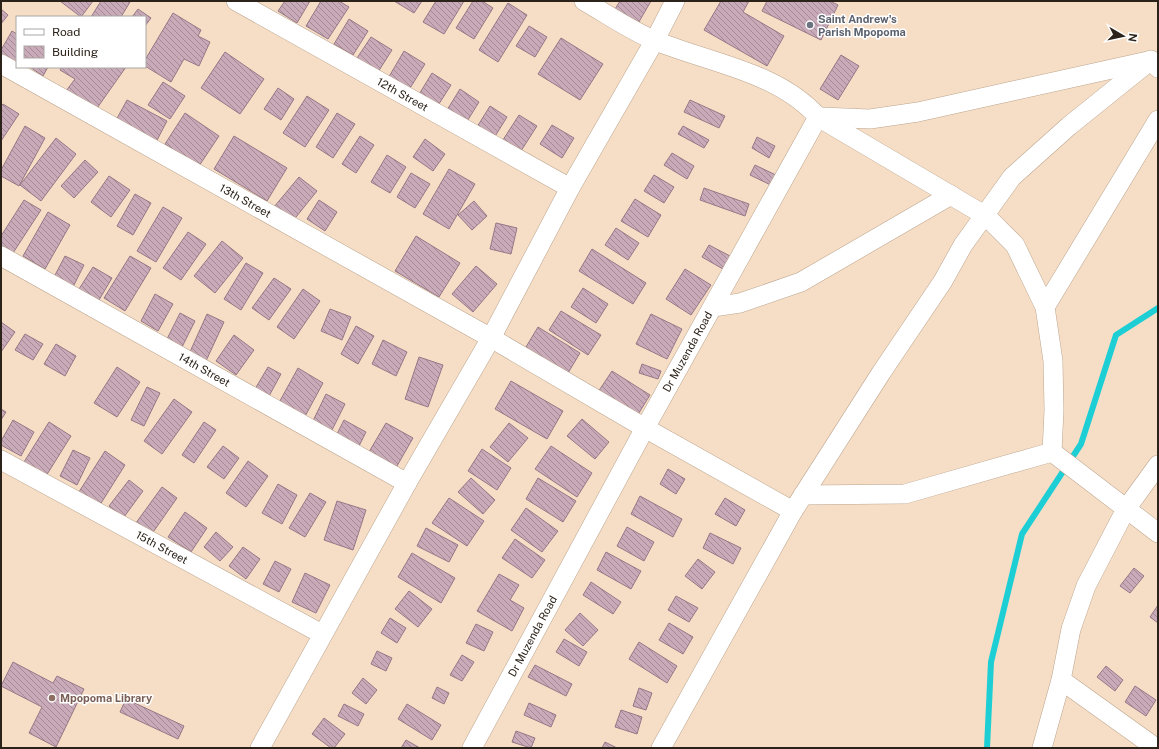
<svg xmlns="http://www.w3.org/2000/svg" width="1159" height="749" font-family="'Public Sans',sans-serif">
  <defs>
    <pattern id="building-back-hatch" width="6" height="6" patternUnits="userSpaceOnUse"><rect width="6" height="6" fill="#c9aab9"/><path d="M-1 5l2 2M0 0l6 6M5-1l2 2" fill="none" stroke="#a38a96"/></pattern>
  </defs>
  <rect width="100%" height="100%" fill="#f6dec6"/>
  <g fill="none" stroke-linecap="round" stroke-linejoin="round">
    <!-- stream -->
    <polyline stroke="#1dcfd5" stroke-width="6" points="987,748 991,662 1022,534 1081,444 1116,335 1158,308"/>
  </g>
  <!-- building -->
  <g fill="url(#building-back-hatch)" stroke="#957886">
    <polygon points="60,1 93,1 81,17"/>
    <polygon points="101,1 128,1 130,2 121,17 91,17"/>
    <polygon points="285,1 310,1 297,23 278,11"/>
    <polygon points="321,1 339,1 349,7 328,39 306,26"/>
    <polygon points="394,1 422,1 414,13"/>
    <polygon points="436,1 464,1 444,34 423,22"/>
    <polygon points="473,1 482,1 493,8 474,39 456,28"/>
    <polygon points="620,1 651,1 636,27 612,14"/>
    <polygon points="721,1 749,1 743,12 784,36 767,66 704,30"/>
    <polygon points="767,1 830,1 838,5 821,40 762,11"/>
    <polygon points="508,3 527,15 498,62 479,50"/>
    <polygon points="1,9 8,15 1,24"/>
    <polygon points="138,9 151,18 145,26 145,17 132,17"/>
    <polygon points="173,13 201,30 198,36 210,42 199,66 184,59 171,82 145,66 145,60"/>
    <polygon points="349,19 368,31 353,55 334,44"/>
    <polygon points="529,26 547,37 535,57 516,46"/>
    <polygon points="12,31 17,34 17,66 1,61 1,50"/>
    <polygon points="371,37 392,50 378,72 357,58"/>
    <polygon points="561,38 603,64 580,100 538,74"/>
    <polygon points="404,51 425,64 407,93 387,80"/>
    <polygon points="225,52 264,79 240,114 201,88"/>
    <polygon points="841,55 859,66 838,100 820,89"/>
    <polygon points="30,67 48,67 43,76"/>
    <polygon points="62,67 126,67 95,111 66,91 75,79 60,70"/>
    <polygon points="432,73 451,85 437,107 418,96"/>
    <polygon points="163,82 185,96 170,119 148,105"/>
    <polygon points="278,88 294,99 281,120 264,109"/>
    <polygon points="460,89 479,102 466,123 447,110"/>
    <polygon points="307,96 329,110 305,147 283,133"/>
    <polygon points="127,100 167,121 155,144 115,122"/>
    <polygon points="690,100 725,116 719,128 684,112"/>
    <polygon points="3,104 19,114 1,141 1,107"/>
    <polygon points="490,106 507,117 494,138 477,127"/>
    <polygon points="185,113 219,136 199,166 165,144"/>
    <polygon points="337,113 355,124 333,158 316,147"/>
    <polygon points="519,115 537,126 519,154 501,143"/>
    <polygon points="552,125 574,138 562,158 540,144"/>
    <polygon points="25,126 45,138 19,186 1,176 1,170"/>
    <polygon points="683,126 709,140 704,148 678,134"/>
    <polygon points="234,136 287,168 267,201 214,169"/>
    <polygon points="360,136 374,145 356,173 342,164"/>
    <polygon points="757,137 775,146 769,158 752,148"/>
    <polygon points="56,138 76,154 41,201 20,185"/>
    <polygon points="425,139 445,154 433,171 413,157"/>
    <polygon points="672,153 694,166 687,179 664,165"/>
    <polygon points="387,155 406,167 390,193 371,182"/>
    <polygon points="85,160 98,172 74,198 61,186"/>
    <polygon points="755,165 782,178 777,188 750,175"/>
    <polygon points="449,169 475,184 449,229 423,214"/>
    <polygon points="411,173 430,184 415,208 397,197"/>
    <polygon points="654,175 674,187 664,203 644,191"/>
    <polygon points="109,176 130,190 111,217 91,202"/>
    <polygon points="299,177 317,191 292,222 274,207"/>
    <polygon points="704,188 749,204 745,216 700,200"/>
    <polygon points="135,194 151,203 133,235 117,226"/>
    <polygon points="635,199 661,215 648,237 621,221"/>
    <polygon points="24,200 41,210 13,253 1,246 1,236"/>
    <polygon points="319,200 337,212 325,231 307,219"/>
    <polygon points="474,201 487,216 472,230 458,215"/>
    <polygon points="163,207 182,218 156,262 137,251"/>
    <polygon points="48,212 70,225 45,269 23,256"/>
    <polygon points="496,223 517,228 511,254 490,249"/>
    <polygon points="616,228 639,243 628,260 605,245"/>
    <polygon points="188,232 206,244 181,280 163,268"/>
    <polygon points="416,236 460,263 439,297 395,271"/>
    <polygon points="222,241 243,258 215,293 194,276"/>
    <polygon points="709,245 730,256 723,269 702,257"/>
    <polygon points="592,249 646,283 633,304 579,271"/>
    <polygon points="65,256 84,265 73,287 54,277"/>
    <polygon points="130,256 151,268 125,311 104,298"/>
    <polygon points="246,263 263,273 241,310 224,299"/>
    <polygon points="476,266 497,284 473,312 452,294"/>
    <polygon points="93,267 112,278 99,300 79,289"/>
    <polygon points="685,269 711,285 691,315 666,299"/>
    <polygon points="274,278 291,289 269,320 252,308"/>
    <polygon points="583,288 608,304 596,323 571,307"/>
    <polygon points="303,289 320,301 294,339 277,327"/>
    <polygon points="155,294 173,304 158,331 141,321"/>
    <polygon points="330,309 351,317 342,340 321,331"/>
    <polygon points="561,311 601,335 588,355 549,330"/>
    <polygon points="180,313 195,321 181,349 166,341"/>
    <polygon points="207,314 224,322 206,361 189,354"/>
    <polygon points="651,314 682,329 667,359 636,344"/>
    <polygon points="1,322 15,332 1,352"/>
    <polygon points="356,326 374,336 358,364 341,354"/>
    <polygon points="538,327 580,353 565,378 523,352"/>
    <polygon points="25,334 43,344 33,360 15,350"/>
    <polygon points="234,335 254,350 236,375 216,361"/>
    <polygon points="383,340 407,352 396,376 372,364"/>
    <polygon points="56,344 76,356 65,376 44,364"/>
    <polygon points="419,357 443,365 428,407 405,399"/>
    <polygon points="642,364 661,371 658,379 639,373"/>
    <polygon points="117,367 140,382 117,417 94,403"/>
    <polygon points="268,367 281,374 269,396 255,389"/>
    <polygon points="298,368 323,383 302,422 276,408"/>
    <polygon points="612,371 650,395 637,416 598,392"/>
    <polygon points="511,381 563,411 547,439 495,409"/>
    <polygon points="147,387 160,393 144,426 131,420"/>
    <polygon points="326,394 345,404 330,434 311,425"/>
    <polygon points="174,399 192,412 162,454 144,441"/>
    <polygon points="1,409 6,412 1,420"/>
    <polygon points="582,419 609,442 595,459 567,436"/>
    <polygon points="13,420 34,432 21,456 1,445 1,441"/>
    <polygon points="344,420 366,432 356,452 334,440"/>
    <polygon points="49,422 71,436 46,476 24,462"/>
    <polygon points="204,422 216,430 194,463 182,455"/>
    <polygon points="386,423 413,438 393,473 366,457"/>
    <polygon points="509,423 528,438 508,462 490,447"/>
    <polygon points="223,446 239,458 224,479 207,467"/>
    <polygon points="551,446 592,473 577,497 535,469"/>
    <polygon points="482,449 511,468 497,490 468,471"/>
    <polygon points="73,450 90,458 77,485 60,476"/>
    <polygon points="105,451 125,465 98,508 77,495"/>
    <polygon points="248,461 268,476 246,507 226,493"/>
    <polygon points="668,469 685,479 676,494 660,484"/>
    <polygon points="471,478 495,500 483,514 458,492"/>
    <polygon points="538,478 576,501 563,522 526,499"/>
    <polygon points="129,480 143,491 124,517 109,506"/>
    <polygon points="278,484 297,495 282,524 262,513"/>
    <polygon points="162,487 177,498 149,538 133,527"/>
    <polygon points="310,493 326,502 305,537 289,528"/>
    <polygon points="640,496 682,519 673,537 631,514"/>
    <polygon points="449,498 484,521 467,546 432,523"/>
    <polygon points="725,498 745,510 736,526 715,514"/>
    <polygon points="337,501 366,510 353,550 324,540"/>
    <polygon points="526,508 558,531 542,552 511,530"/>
    <polygon points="185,512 207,528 191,552 168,537"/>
    <polygon points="627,527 654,542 644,561 617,546"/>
    <polygon points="426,528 458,545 449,562 417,546"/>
    <polygon points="216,532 233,547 220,561 204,547"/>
    <polygon points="710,533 741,548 733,564 703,548"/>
    <polygon points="515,539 545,560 532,578 502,558"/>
    <polygon points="243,547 260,559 246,579 229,566"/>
    <polygon points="606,552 641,571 631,589 597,570"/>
    <polygon points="412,553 455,578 441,603 398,577"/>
    <polygon points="698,559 715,572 702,589 685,576"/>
    <polygon points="275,561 291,569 279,592 263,584"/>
    <polygon points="1134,568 1144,576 1130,593 1120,586"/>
    <polygon points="305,573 330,585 316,613 292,602"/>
    <polygon points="499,574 519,585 510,600 524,608 512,631 477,611"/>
    <polygon points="591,582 621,602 613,614 583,595"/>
    <polygon points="409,591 432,609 418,627 395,609"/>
    <polygon points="676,596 698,608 689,622 668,610"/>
    <polygon points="1158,605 1158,623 1150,617"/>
    <polygon points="580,613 598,630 583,646 565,630"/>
    <polygon points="390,618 406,628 397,643 381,633"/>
    <polygon points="669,623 693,637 683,654 659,640"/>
    <polygon points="476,624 493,632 484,651 466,643"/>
    <polygon points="564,639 587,652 579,666 556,652"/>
    <polygon points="639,642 677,666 667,683 629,659"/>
    <polygon points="377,651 392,658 386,671 371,664"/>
    <polygon points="462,655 474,662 462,681 450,675"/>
    <polygon points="13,662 53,683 57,676 84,689 56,747 29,733 42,707 1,686"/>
    <polygon points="535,665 572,684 566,696 528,677"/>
    <polygon points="1106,666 1123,680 1115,691 1097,677"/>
    <polygon points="363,678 377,690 366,704 352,693"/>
    <polygon points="1135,686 1156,700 1146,716 1125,702"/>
    <polygon points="437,687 449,693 444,704 432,698"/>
    <polygon points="639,688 652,693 646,710 633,706"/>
    <polygon points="126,699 184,726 178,739 120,712"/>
    <polygon points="529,703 556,715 551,727 524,715"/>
    <polygon points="344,704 364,714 358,726 338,716"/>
    <polygon points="407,704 441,725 432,740 398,719"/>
    <polygon points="621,710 642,717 637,734 615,727"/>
    <polygon points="324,718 345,734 334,748 331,748 312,734"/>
    <polygon points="516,731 535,738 531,748 512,742"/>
    <polygon points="406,740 420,748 401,748"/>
    <polygon points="605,742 617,748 602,748"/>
  </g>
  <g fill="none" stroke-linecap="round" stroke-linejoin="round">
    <!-- street casing -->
    <g stroke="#bca58e" stroke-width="20">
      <g id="street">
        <path id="s1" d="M236 1 570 188"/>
        <path id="s2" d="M1 64 491 338 645 428 793 511 661 748"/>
        <polyline points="818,117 986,216 1015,245 1045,307 1053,361 1054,410 1052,452"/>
        <polyline points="821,117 870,119 918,112 1148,61"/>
        <path id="s3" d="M1 256 407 483"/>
        <polyline points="713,307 740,303 801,282 951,195"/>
        <polyline points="1045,307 1158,120"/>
        <polyline points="1052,452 1158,533"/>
        <path id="s4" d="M1 460 322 634"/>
        <polyline points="803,495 905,494 1052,452"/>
        <polyline points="793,511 881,373 943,281 963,245 1012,177 1069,126 1151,60 1158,68"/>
        <polyline points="1061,680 1156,748"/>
        <polyline points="260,748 407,483 491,338 570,188 655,40 675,1"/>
        <path id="s5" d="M472 748 645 428 818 117C778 72 710 63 656 41 631 31 607 14 584 1"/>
        <polyline points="1042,748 1061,680 1071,629 1086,586 1126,509 1158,465"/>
      </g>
    </g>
    <!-- street -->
    <use href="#street" stroke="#fff" stroke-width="19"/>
  </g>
  <!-- markers -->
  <circle fill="#6b7280" stroke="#fff" stroke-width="1.5" cx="810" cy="25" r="4"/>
  <circle fill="#8d6e63" stroke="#fff" stroke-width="1.5" cx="52" cy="698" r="4"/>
  <g text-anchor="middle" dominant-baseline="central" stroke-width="3" stroke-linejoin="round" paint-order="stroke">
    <!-- worship labels -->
    <g font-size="11" font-weight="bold" fill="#5b616d" stroke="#fff" text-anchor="start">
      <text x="818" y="19">Saint Andrew's<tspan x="818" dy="13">Parish Mpopoma</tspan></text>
    </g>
    <!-- street labels -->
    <g font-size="11" fill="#2b2219" stroke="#fff">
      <text stroke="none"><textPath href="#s1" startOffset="191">12th Street</textPath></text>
      <text stroke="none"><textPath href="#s2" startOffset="280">13th Street</textPath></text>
      <text stroke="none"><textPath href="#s5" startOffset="451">Dr Muzenda Road</textPath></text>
      <text stroke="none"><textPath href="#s3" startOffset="233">14th Street</textPath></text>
      <text stroke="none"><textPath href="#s4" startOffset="183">15th Street</textPath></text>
      <text stroke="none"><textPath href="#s5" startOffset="127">Dr Muzenda Road</textPath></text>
    </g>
    <!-- education labels -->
    <g font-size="11" font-weight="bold" fill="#785e54" stroke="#fff" text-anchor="start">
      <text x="60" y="698">Mpopoma Library</text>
    </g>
  </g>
  <!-- border -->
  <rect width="1159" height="749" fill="none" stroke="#2b2219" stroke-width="4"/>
  <!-- legend -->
  <rect x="16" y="16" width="130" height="52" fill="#ffffff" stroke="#aaa7a3"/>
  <rect x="24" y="29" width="20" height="6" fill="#ffffff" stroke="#aaa7a3"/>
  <text x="52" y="36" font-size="12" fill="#2b2219">Road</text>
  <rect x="24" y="46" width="20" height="12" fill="url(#building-back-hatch)" stroke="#aaa7a3"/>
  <text x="52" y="56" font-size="12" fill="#2b2219">Building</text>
  <!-- north arrow -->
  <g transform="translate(1123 36) rotate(99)" stroke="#ffffff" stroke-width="3" paint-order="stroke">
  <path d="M0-3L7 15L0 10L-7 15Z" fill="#2b2219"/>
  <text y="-6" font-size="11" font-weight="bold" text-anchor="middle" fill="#2b2219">N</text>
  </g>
</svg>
